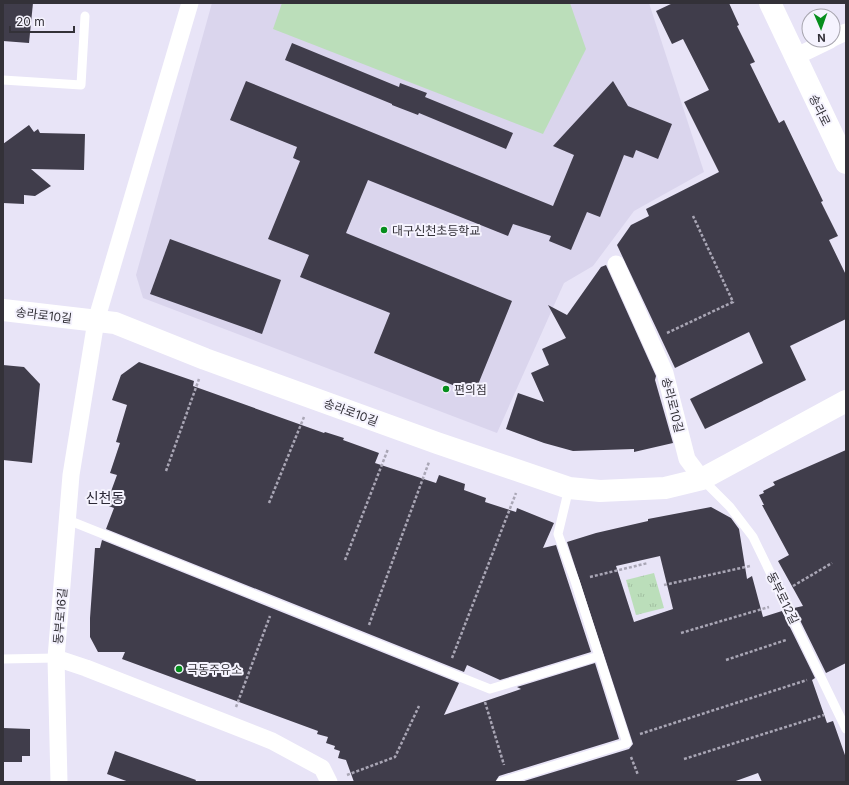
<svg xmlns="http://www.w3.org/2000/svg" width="849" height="785" font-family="Inter,'Noto Sans KR',sans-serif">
  <defs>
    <pattern id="grass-tufts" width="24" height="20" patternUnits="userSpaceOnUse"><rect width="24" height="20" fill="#bbdeba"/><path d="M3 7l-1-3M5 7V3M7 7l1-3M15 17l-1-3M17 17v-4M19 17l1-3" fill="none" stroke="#a1bfa1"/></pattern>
  </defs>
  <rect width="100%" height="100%" fill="#e8e4f7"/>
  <!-- built -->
  <polygon fill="#dad5ed" points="212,3 649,3 704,172 634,211 593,266 564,283 497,433 143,298 136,275"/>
  <!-- grass -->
  <polygon fill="url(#grass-tufts)" points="654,573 664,608 636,615 626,580"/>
  <!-- pitch -->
  <polygon fill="#bbdeba" points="282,3 570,3 586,49 543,134 273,29"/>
  <!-- building -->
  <g fill="#403d4b" fill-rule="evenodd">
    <polygon points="4,3 33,3 29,43 3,41"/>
    <polygon points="673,3 729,3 739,25 737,26 755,62 750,64 779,123 784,120 823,201 821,202 838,236 829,240 846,275 846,319 790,346 806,380 705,429 690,399 763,363 749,332 675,368 617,245 631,225 649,216 646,209 719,172 684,102 709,90 683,39 672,44 656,11"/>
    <polygon points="292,43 399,87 400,83 427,93 425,97 513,133 506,149 419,113 418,115 392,105 392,104 285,60"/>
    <polygon points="246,81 553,206 574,155 553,146 613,81 628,106 672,124 658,159 636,150 633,158 624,155 600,217 587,212 571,250 549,241 551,236 513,224 508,236 368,180 346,233 512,301 477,387 473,390 465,390 374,353 390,313 300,277 309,255 268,239 300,161 293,158 297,147 230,120"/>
    <polygon points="29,125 34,132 38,129 40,133 85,134 84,170 31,169 51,186 35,196 24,195 24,204 3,203 3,144"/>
    <polygon points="170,239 281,280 262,334 150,294"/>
    <polygon points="606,265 656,376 655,380 673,443 634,452 634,449 573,451 544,443 506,429 518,393 544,402 531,373 549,365 542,349 566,338 548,305 567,315 601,267"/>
    <polygon points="139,362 194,381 193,386 324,433 325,432 344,438 343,440 379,453 375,463 436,483 439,475 465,484 464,490 486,498 485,502 516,512 517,508 554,523 543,548 556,545 591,652 500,680 467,665 464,672 106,529 114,508 106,505 117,475 110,473 120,443 116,442 127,405 112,400 121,375"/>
    <polygon points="3,365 24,367 40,384 32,463 3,460"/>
    <polygon points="846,450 846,663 826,673 794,608 803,606 778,561 789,555 762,505 764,505 759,495 764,493 763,491 775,485 773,482"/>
    <path d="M711 507 731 518 739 529 747 579 752 576 763 617 782 611 815 678 812 680 827 723 833 721 846 758V782H762L758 773 733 782H521L629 749 633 744 567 542 596 533 648 521V519ZM660 556 673 609 634 622 616 566Z"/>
    <polygon points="102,540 459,683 444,715 521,689 517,687 595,663 619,739 499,776 495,782 354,782 346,760 338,758 340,751 334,749 335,746 326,743 328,737 317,734 318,731 122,659 125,652 98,652 90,637 90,618 95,548 100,548"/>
    <polygon points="3,728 30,729 30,756 22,756 22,762 3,762"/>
    <polygon points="115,751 196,780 195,782 129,782 107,774"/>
  </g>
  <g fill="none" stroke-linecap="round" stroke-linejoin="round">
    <!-- path -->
    <g stroke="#a9a6b5" stroke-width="2.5" stroke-dasharray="3 2" stroke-linecap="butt">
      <polyline points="667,333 733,302 693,216"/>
      <polyline points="166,471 199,379"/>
      <polyline points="269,503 304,417"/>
      <polyline points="345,560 388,449"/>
      <polyline points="590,577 648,563"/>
      <polyline points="664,585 750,566"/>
      <polyline points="793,586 832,563"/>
      <polyline points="369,625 429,462"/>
      <polyline points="681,633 769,607"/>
      <polyline points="452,658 516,493"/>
      <polyline points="726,660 786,640"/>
      <polyline points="485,702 504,765"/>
      <polyline points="236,707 270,616"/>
      <polyline points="640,734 807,680"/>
      <polyline points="631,757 638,775"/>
      <polyline points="684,759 824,715"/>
      <polyline points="347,775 395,757 419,706"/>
    </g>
    <!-- lane -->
    <g stroke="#fff" stroke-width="9">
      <polyline points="3,80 81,85 85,16"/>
      <polyline points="702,479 730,507 753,537 846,729"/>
      <polyline points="68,520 490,689 599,656"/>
      <polyline points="3,659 56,658"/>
      <polyline points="501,782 627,743 575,581 558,534 569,488"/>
    </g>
    <!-- street -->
    <g stroke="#fff" stroke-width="17">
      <polyline points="833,38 846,32"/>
      <polyline points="795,57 830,40"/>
      <polyline points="616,264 665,373 687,459 702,479"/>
      <polyline points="56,658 86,668 272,741 322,768 329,782"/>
      <polyline points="59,782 56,658 71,475 96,321 190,3"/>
    </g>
    <!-- secondary -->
    <g stroke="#fff" stroke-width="22">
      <polyline points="770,3 846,163"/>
      <polyline points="3,310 115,323 205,359 437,443 569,488 600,491 665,488 702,479 846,401"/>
    </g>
  </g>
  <!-- markers -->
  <g fill="#068e1d" stroke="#f5f3fe" stroke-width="1.5">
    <circle cx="384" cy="230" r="4"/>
    <circle cx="446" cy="389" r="4"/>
    <circle cx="179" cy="669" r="4"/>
  </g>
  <g text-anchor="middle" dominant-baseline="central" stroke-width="4" stroke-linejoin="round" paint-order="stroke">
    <!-- street labels -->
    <g font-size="12" fill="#333138" stroke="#f5f3fe">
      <text transform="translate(820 110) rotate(64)">송라로</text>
      <text transform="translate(44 315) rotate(7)">송라로10길</text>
      <text transform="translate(673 405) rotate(76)">송라로10길</text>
      <text transform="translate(351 412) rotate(20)">송라로10길</text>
      <text transform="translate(783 598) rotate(64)">동부로12길</text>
      <text transform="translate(60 616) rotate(-85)">동부로16길</text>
    </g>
    <!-- poi labels -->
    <g font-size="12" fill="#333138" stroke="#f5f3fe" text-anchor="start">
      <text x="392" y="230">대구신천초등학교</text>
      <text x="454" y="389">편의점</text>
      <text x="187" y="669">극동주유소</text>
    </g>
    <!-- quarter labels -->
    <g font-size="14" fill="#2b2836" stroke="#f5f3fe">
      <text x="105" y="497">신천동</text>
    </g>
  </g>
  <!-- border -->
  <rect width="849" height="785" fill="none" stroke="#333138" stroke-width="8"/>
  <!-- north arrow -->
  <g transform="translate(821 28) rotate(178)"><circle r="19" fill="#f5f3fe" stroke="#a7a5af"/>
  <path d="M0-3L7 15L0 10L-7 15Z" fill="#068e1d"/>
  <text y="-6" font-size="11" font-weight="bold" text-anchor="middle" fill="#333138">N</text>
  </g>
  <!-- scale -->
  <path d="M10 26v6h64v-6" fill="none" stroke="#333138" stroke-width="2"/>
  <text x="16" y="26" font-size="12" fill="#333138" stroke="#f5f3fe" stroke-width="3" paint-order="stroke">20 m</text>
</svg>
